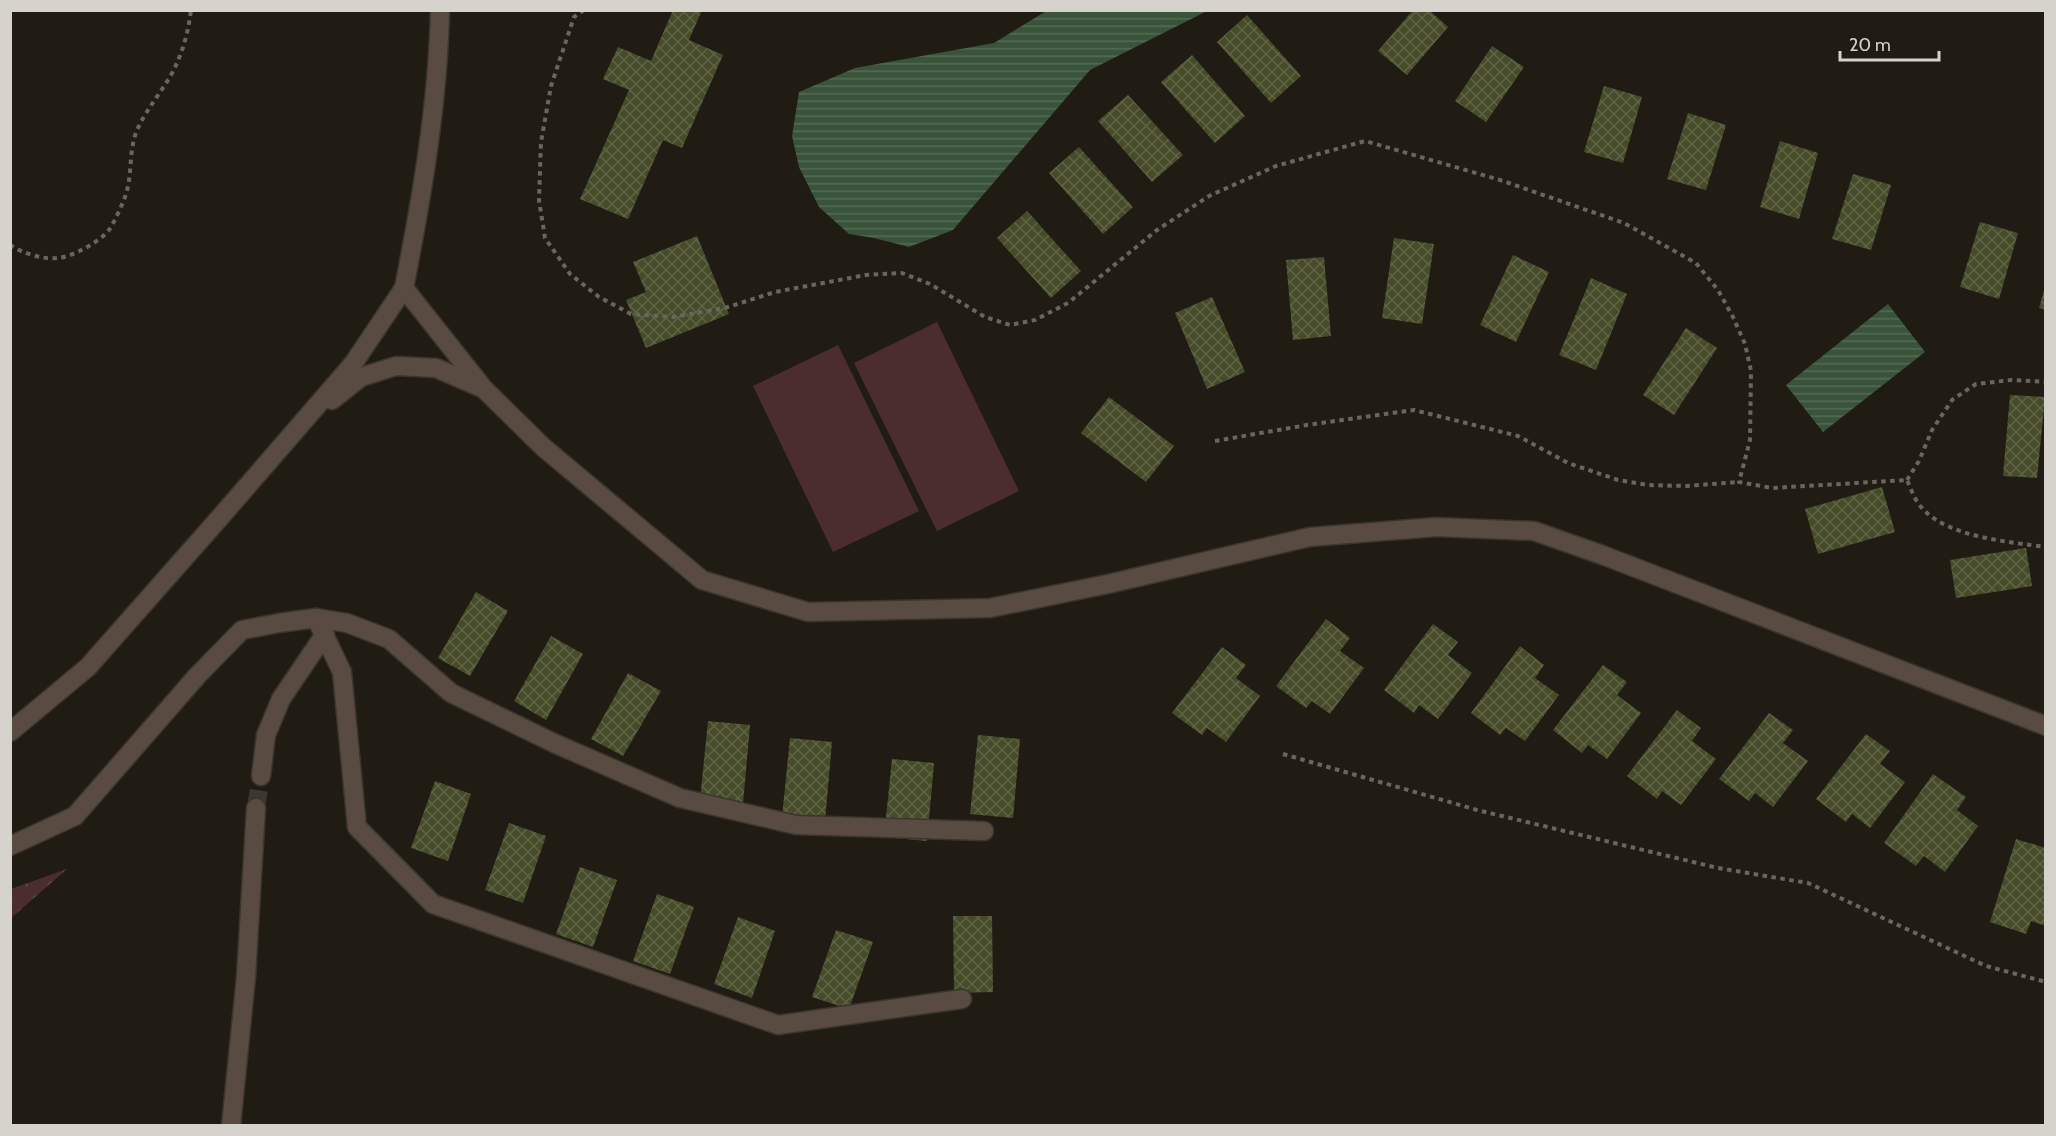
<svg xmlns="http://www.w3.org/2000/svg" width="2056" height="1136" font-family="Cabin,sans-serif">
  <defs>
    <pattern id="forest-crowns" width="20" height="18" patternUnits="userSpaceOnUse" patternTransform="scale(1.5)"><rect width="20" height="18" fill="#4c2d2d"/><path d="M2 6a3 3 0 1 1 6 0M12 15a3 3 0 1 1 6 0" fill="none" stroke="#654b4a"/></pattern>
    <pattern id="water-rules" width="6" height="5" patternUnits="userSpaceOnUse" patternTransform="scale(1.5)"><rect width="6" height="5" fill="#39543b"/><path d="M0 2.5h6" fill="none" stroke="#556c56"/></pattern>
    <pattern id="building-cross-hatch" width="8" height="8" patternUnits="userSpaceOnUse" patternTransform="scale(1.5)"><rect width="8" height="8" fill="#464b29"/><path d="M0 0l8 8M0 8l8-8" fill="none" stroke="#606447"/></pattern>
  </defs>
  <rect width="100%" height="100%" fill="#211c13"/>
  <!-- forest -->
  <polygon fill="url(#forest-crowns)" points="67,869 11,918 11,889"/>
  <!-- garden -->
  <g fill="#4c2d2d">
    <polygon points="937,322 1019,491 937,531 854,363"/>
    <polygon points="838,345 919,511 833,552 753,386"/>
  </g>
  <!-- water -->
  <g fill="url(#water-rules)">
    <polygon points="1048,10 1207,11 1090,70 953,230 909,247 874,238 849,234 819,207 799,167 792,136 799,92 855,68 994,43"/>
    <polygon points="1888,304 1925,352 1823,432 1786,385"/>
  </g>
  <!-- building -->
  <g fill="url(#building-cross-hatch)">
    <polygon points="673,10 702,10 689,40 723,55 682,148 663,140 628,219 580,199 629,90 603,79 618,47 651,61"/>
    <polygon points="1413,10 1429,10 1448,27 1407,75 1378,51"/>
    <polygon points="1247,15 1301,76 1271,103 1217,42"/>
    <polygon points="1492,46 1524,67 1486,122 1455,101"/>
    <polygon points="1192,55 1245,116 1215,143 1161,82"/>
    <polygon points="1604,86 1642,97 1623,163 1584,152"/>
    <polygon points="1128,95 1183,155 1152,182 1098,121"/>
    <polygon points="1688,113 1726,125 1706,190 1667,179"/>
    <polygon points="1780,141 1818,153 1799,219 1760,207"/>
    <polygon points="1079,147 1133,207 1103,234 1049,173"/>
    <polygon points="1853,174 1891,185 1871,250 1832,239"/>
    <polygon points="1027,211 1081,271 1051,298 997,238"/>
    <polygon points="1980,222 2018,233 1999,299 1960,287"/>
    <polygon points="697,236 729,314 646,348 626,300 646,292 633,262"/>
    <polygon points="1394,238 1434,244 1422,324 1382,318"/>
    <polygon points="1513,255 1549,272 1516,342 1480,325"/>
    <polygon points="1324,257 1331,336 1293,340 1286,260"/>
    <polygon points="1591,278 1627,294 1596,370 1559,355"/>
    <polygon points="2045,287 2046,287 2046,310 2039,308"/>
    <polygon points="1212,297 1245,372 1207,389 1175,313"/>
    <polygon points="1686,328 1717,348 1674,415 1643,395"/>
    <polygon points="2010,395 2045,397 2037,478 2003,476"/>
    <polygon points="1109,397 1174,446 1146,482 1081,433"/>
    <polygon points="1882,487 1895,532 1818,554 1805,509"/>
    <polygon points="2026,548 2032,586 1956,598 1950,560"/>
    <polygon points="476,592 508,611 470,676 438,658"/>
    <polygon points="1326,619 1350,638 1340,651 1364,668 1330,714 1312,701 1306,708 1276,686"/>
    <polygon points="1433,624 1458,642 1448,655 1472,673 1438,719 1419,705 1414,713 1384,690"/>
    <polygon points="551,636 583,654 546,720 514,701"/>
    <polygon points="1520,646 1544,665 1535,678 1559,695 1525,741 1506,728 1500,735 1471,713"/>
    <polygon points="1222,647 1246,665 1236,678 1260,696 1226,742 1207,728 1202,735 1172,713"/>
    <polygon points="1603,665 1627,682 1617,695 1641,713 1607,759 1588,745 1582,753 1553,730"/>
    <polygon points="628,673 661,691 623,756 591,739"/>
    <polygon points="1677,710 1701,728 1692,741 1716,759 1681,805 1662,791 1657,799 1627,776"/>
    <polygon points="1769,713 1793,730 1783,743 1808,761 1773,807 1755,793 1749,801 1719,779"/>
    <polygon points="708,721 750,725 743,804 700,800"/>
    <polygon points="1866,734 1890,751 1880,764 1905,782 1870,828 1852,814 1846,822 1816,799"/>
    <polygon points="978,735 1020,739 1013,818 970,814"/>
    <polygon points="790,738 832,742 825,821 782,817"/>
    <polygon points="892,759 934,763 927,841 884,837"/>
    <polygon points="1933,774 1966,797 1957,810 1978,826 1945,872 1924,856 1916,866 1884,843"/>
    <polygon points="435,781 471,794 448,861 411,848"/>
    <polygon points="509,823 546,836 523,903 485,890"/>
    <polygon points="2016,839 2046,848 2046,926 2031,921 2026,934 1990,922"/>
    <polygon points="580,867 617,880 593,947 556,934"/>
    <polygon points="657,894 694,907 670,974 633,961"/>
    <polygon points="953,916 992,916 993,992 954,993"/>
    <polygon points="738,917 775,931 752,998 714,984"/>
    <polygon points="836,930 873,942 849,1009 812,997"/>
  </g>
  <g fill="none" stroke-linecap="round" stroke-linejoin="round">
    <!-- minor-tunnel -->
    <polyline stroke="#3c372f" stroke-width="18" stroke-dasharray="18 9" stroke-linecap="butt" points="256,808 261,776"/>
    <!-- minor casing -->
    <g stroke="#3a362d" stroke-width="21">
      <g id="minor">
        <path d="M440 10C438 103 422 196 404 288L484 389 543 447 702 580 808 612 990 608 1108 584 1310 537 1436 527 1534 531 1605 556 2046 726"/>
        <polyline points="332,400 361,377 396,366 436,368 482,388"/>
        <polyline points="316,618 347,623 389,639 451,693 556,744 680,798 796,825 984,831"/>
        <polyline points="10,732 88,667 223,514 353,364 404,288"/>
        <polyline points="261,776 266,735 281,699 325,634"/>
        <polyline points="10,846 75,816 197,676 242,630 279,623 316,618 342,672 357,827 433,904 778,1025 962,999"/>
        <polyline points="231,1126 246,977 256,808"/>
      </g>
    </g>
    <!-- path -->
    <g stroke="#6a665e" stroke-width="4" stroke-dasharray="4.5 4.5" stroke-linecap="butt">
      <path d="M584 10 574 17 551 86 541 142 539 200 545 238 570 274 599 297 631 314 673 317 725 308 775 292 866 275 902 273 930 284 985 317 1010 325 1035 320 1068 303 1157 230 1209 196 1276 166 1365 141 1500 180 1624 223 1696 263 1718 290 1733 317 1745 344 1751 371 1750 440 1739 482 1772 488 1907 480C1911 489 1915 501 1922 508 1947 537 2009 542 2046 547"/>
      <path d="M10 245C22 253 43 260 58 258 72 257 101 241 109 230 114 223 122 205 125 197 133 175 128 152 137 130 146 110 160 94 171 75 182 55 188 34 191 10"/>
      <polyline points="1215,441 1307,425 1414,410 1518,436 1568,463 1618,480 1648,485 1686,486 1739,482"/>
      <polyline points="1907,480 1919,461 1932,430 1952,400 1976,384 2011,380 2046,382"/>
      <polyline points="1283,754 1477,810 1718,868 1808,883 1986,966 2046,982"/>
    </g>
    <!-- minor -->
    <use href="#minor" stroke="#594a42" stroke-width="18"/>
  </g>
  <!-- border -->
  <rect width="2056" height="1136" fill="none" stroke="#d6d3cd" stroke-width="24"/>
  <!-- scale -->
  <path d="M1840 51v9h99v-9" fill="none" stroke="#d6d3cd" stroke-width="3"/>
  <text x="1849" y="51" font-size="18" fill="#d6d3cd" stroke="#211c13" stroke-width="4.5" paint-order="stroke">20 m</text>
</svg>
